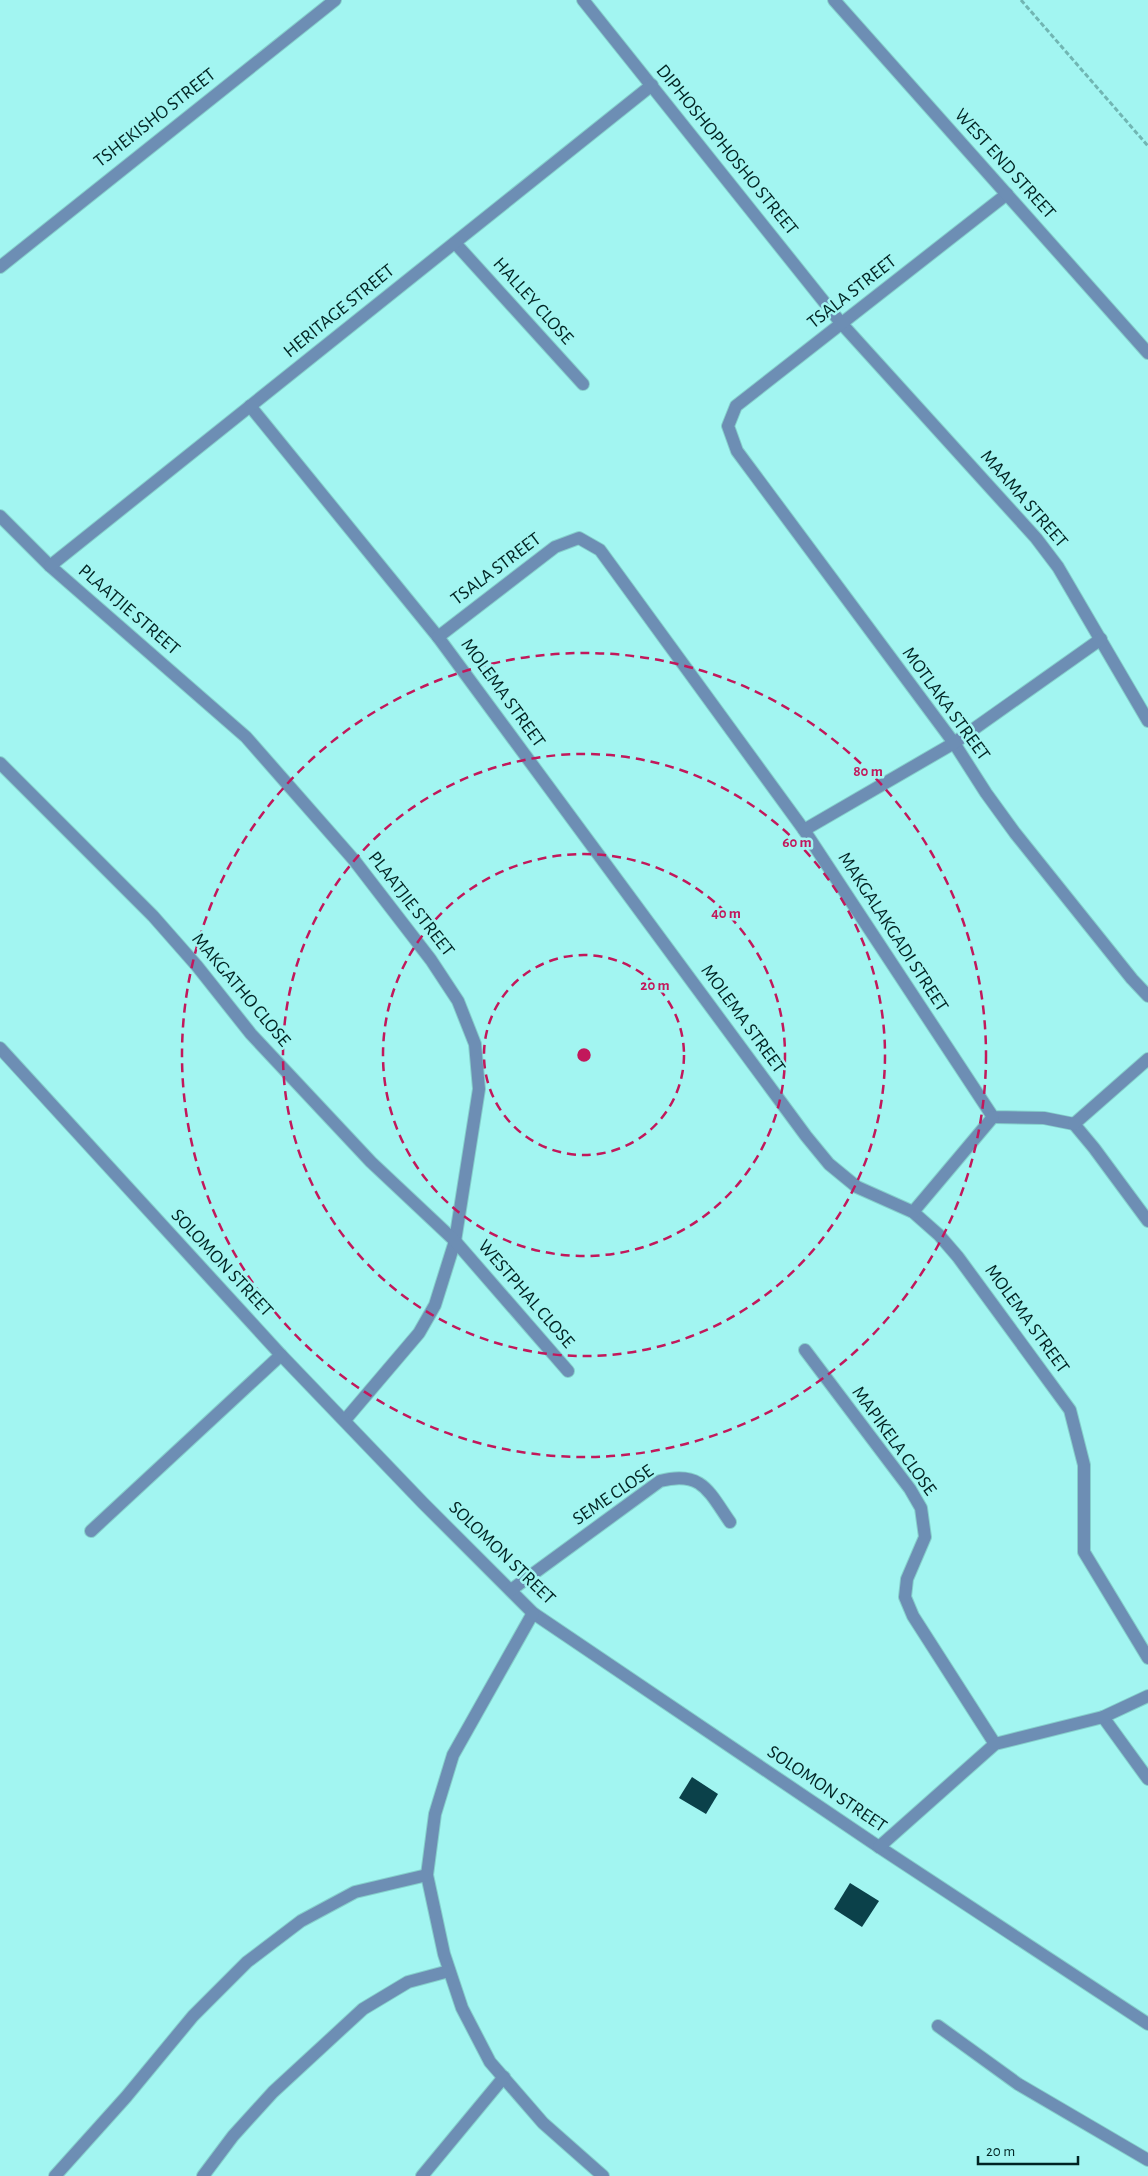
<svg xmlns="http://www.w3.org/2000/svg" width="1148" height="2176" font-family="'Alegreya Sans',sans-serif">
  <rect width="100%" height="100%" fill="#a2f5f1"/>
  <!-- building -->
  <g fill="#0b414a">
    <polygon points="692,1777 718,1794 706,1814 679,1798"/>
    <polygon points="850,1883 879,1901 862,1927 834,1909"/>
  </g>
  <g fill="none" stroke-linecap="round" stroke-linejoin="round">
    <!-- minor casing -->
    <g stroke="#85cfcc" stroke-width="14">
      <g id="minor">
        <polyline points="583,0 841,323 1036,538 1058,567 1148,721"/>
        <polyline points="1007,194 736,406 728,426 737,451 954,743 986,793 1015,833 1132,979 1148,996"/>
        <polyline points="455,243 583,384"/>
        <polyline points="0,267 335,0"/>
        <polyline points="250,406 438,637 806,1136 829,1164 857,1187 913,1212 939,1235 958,1257 1070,1410 1084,1465 1084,1552 1148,1658"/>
        <polyline points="0,516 50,566 246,737 354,860 431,960 458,1001 475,1044 479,1089 455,1241 435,1305 419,1333 345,1420"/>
        <polyline points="50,566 652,85"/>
        <polyline points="438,637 555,547 579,538 600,550 804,830 993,1117 1044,1118 1074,1124 1094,1148 1148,1221"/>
        <polyline points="0,763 153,916 197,966 251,1034 371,1162 455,1241 568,1371"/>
        <polyline points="804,830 954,743 1101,639"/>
        <polyline points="0,1048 281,1355 423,1503 533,1613 879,1847 1148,2024"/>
        <polyline points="1074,1124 1148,1059"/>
        <polyline points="913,1212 993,1117"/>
        <polyline points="805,1350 910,1489 921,1508 925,1537 907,1579 905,1597 913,1616 995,1744"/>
        <polyline points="91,1531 281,1355"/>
        <path d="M511 1590 660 1481C702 1470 709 1492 730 1522"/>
        <polyline points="533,1613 453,1755 435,1814 427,1875 444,1954 462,2008 490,2062 543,2123 603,2176"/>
        <polyline points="1103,1717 1148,1779"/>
        <polyline points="879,1847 995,1744 1103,1717 1148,1696"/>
        <polyline points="938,2026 1018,2084 1148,2160"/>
        <polyline points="55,2176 126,2097 193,2016 247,1962 301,1921 355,1892 427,1875"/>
        <polyline points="203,2176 233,2136 273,2092 363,2009 408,1982 449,1971"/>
        <polyline points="422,2176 504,2077"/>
      </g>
    </g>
    <!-- tertiary casing -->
    <g stroke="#85cfcc" stroke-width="14">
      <polyline id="tertiary" points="834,0 1148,353"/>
    </g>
    <!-- path -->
    <polyline stroke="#71b6b3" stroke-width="3" stroke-dasharray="5 2.5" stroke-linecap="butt" points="1021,0 1148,146"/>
    <!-- minor -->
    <use href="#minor" stroke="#6d8eb4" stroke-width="12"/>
    <!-- tertiary -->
    <use href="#tertiary" stroke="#6d8eb4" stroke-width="12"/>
  </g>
  <!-- distance rings -->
  <g fill="none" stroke="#c2185b" stroke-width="2.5" stroke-dasharray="9 6">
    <circle cx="584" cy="1055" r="100"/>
    <circle cx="584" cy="1055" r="201"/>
    <circle cx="584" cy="1055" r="301"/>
    <circle cx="584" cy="1055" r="402"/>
  </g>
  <g text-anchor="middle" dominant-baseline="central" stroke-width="5" stroke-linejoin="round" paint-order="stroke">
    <!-- street labels -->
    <g font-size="19" fill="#002423" stroke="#a2f5f1">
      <text transform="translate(155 118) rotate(-38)">TSHEKISHO STREET</text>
      <text transform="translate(727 150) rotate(51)">DIPHOSHOPHOSHO STREET</text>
      <text transform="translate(1005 164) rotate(48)">WEST END STREET</text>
      <text transform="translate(852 292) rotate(-38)">TSALA STREET</text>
      <text transform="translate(533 301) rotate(48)">HALLEY CLOSE</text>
      <text transform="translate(339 311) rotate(-39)">HERITAGE STREET</text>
      <text transform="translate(1024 499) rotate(49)">MAAMA STREET</text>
      <text transform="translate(496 569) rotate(-37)">TSALA STREET</text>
      <text transform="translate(129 610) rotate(41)">PLAATJIE STREET</text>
      <text transform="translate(503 693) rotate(54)">MOLEMA STREET</text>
      <text transform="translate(946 704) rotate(54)">MOTLAKA STREET</text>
      <text transform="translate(411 904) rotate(52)">PLAATJIE STREET</text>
      <text transform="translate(893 932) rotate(57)">MAKGALAKGADI STREET</text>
      <text transform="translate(241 990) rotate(50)">MAKGATHO CLOSE</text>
      <text transform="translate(743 1019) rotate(54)">MOLEMA STREET</text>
      <text transform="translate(222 1263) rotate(47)">SOLOMON STREET</text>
      <text transform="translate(526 1294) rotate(49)">WESTPHAL CLOSE</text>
      <text transform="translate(1027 1319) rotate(54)">MOLEMA STREET</text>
      <text transform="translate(894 1441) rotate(54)">MAPIKELA CLOSE</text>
      <text transform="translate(613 1495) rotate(-34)">SEME CLOSE</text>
      <text transform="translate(502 1553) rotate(44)">SOLOMON STREET</text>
      <text transform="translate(827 1789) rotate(34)">SOLOMON STREET</text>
    </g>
  </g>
  <circle cx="584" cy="1055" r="8" fill="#c2185b" stroke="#a2f5f1" stroke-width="2.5"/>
  <g font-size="15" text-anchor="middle" font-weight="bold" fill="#c2185b" stroke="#a2f5f1" stroke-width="5" stroke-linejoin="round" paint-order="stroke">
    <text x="868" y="776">80 m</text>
    <text x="797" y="847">60 m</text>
    <text x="726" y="918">40 m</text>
    <text x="655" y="990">20 m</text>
  </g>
  <!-- scale -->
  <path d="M978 2156v8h100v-8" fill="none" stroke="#002423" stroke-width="2.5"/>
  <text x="986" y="2156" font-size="15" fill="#002423" stroke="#a2f5f1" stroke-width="4" paint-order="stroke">20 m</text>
</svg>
